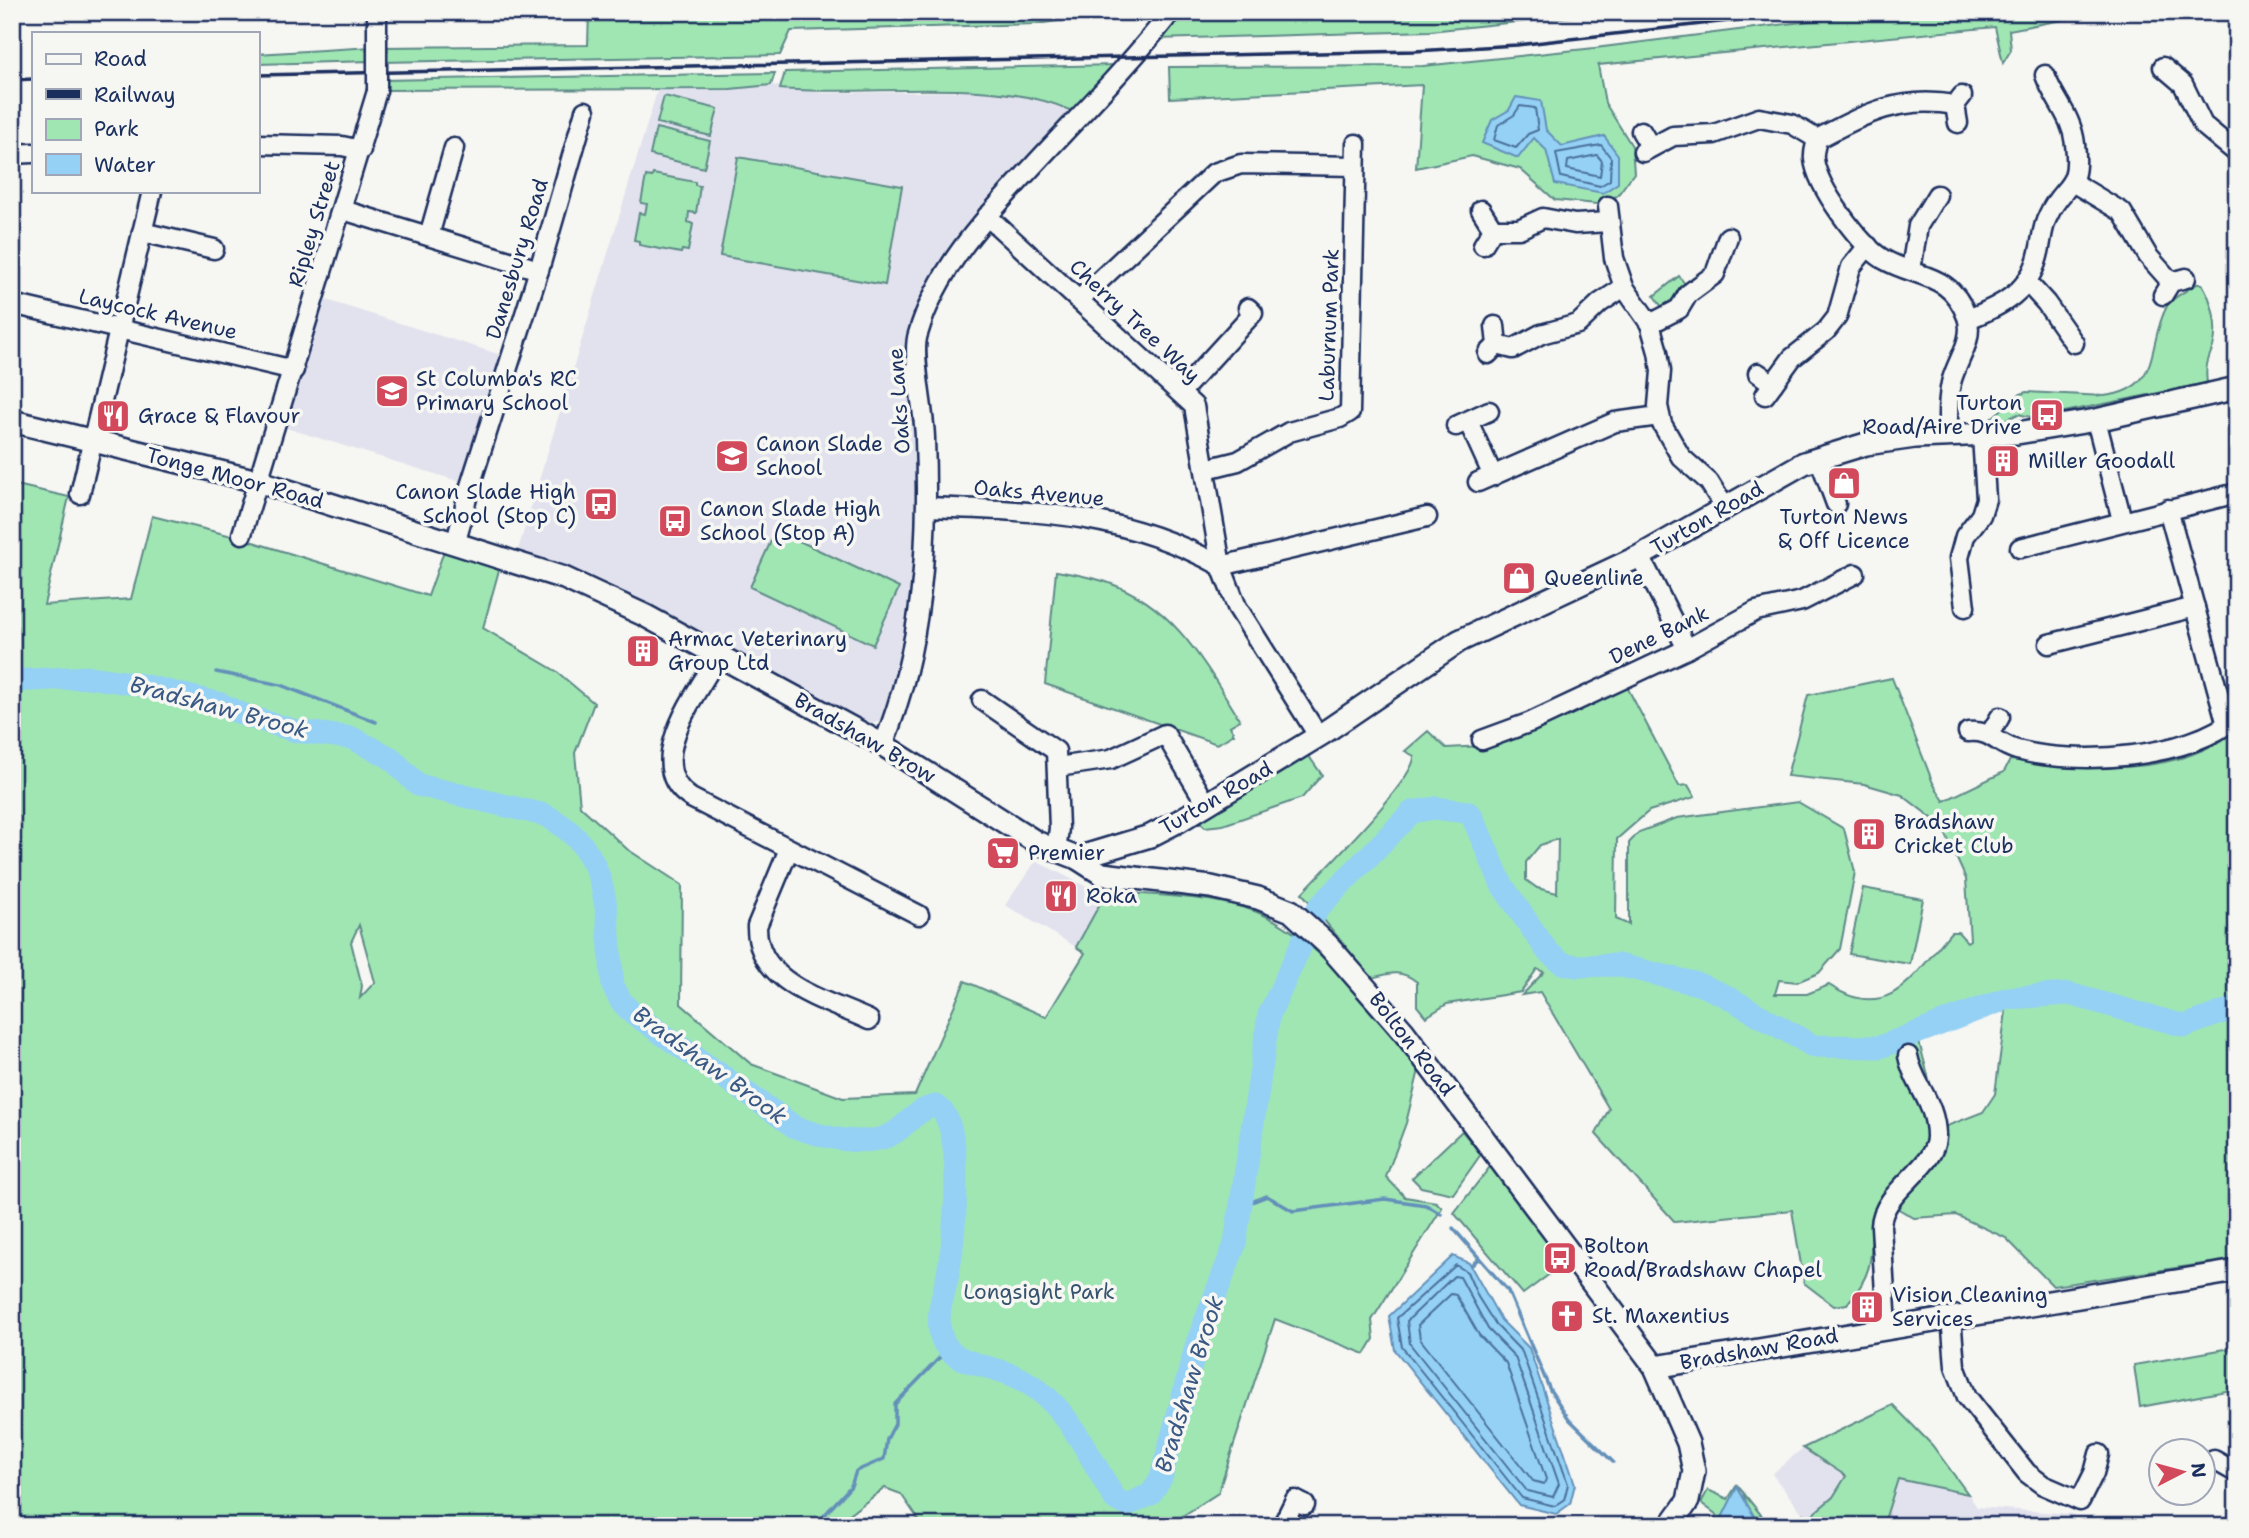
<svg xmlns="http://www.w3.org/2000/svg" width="2249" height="1538" font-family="'Shantell Sans',sans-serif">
  <rect width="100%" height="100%" fill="#f6f6f2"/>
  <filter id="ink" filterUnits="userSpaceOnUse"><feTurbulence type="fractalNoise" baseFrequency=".0143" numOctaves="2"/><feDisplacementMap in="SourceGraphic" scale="14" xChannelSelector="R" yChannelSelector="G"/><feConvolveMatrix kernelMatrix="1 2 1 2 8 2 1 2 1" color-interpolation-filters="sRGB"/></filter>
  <g filter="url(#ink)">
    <!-- built -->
    <g fill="#e2e2ee">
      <polygon points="771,85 821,93 996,91 1058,105 1072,111 960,236 915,324 919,515 910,633 886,717 875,723 868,723 603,581 518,550 658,88 730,89"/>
      <polygon points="323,299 501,355 461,482 283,427"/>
      <polygon points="1036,861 1087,887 1107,891 1076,947 1005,905"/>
      <polygon points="1803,1448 1846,1475 1833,1497 1807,1519 1772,1474"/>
      <polygon points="1897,1479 1968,1494 1977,1507 2072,1514 2083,1526 1883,1526"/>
    </g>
    <!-- green -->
    <g fill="#a0e6b3" stroke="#5e8a88" stroke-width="2" fill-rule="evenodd">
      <polygon points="589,12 1124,12 1036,24 791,31 780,55 382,62 381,47 588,45"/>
      <polygon points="1178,12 1613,12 1430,31 1156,39"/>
      <polygon points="1881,12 2103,12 2009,30 2011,50 2003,63 1995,27 1598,65 1605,103 1632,146 1634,173 1617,196 1597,204 1555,200 1520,169 1472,156 1416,168 1422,85 1170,98 1169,67 1423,66 1595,48"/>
      <polygon points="372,47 373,61 257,64 257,54"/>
      <path d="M1117 65 1072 111C993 75 869 97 780 89L785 72Z"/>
      <polygon points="775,73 771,85 730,89 382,90 382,80"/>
      <polygon points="664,96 718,109 711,136 657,123"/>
      <polygon points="656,128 710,141 704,168 650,155"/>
      <polygon points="738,157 902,186 885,285 720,256"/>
      <polygon points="653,174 695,182 695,185 700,186 696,213 689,212 688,222 693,224 688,251 682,250 681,253 639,245 639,241 634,240 639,213 645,214 647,204 641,203 646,176 652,177"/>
      <polygon points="1679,276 1685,284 1678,290 1680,294 1662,307 1654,296"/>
      <path d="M2197 284H2202C2212 300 2219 327 2213 347 2207 362 2205 367 2207 383L2035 418 2018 414 2001 422 1986 423 2018 395 2026 392 2104 396C2163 389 2146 345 2167 306 2172 297 2188 290 2197 284Z"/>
      <path d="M12 484 69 497 44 605 131 599 152 516 240 538 428 596 444 551 499 570 483 628 556 671 594 703 575 753 580 806 627 849 682 885 681 1004 751 1064 843 1098 915 1095 965 981 1046 1017 1085 953 1076 947 1107 891C1153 896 1202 895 1245 908 1316 928 1373 1016 1419 1070L1406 1123 1386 1177 1405 1197 1436 1202 1442 1208 1372 1320 1374 1339 1365 1354 1275 1319 1218 1493 1167 1526H923L901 1494 885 1488 847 1516 842 1526H12ZM359 925 375 982 360 998 362 986 351 942Z"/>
      <polygon points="776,530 899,588 873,645 750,587"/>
      <path d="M1056 571C1073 574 1092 577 1109 583 1175 606 1205 664 1240 720L1230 726 1234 734 1217 744 1045 684Z"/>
      <path d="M1892 678 1933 783 1944 801 2004 772 2010 760C2081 769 2179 780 2237 728V1259L2053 1286 2006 1238 1956 1215 1914 1218 1885 1201V1212L1871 1223C1873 1259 1871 1277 1847 1304L1834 1306 1804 1283 1792 1210 1675 1222 1596 1134 1609 1109 1540 992 1522 995 1544 972 1537 969 1521 992 1447 1004 1426 1017 1417 1006V982C1401 969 1390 973 1371 978L1302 893C1322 871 1416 779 1414 756L1405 751 1428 731 1446 748 1484 746 1626 685 1679 786 1688 785 1695 797 1649 811 1617 839 1616 919 1629 925V843L1639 832 1677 818 1798 802 1844 829 1855 872 1840 949 1819 973 1797 982 1779 980 1775 994H1807L1829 985C1889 1025 1915 974 1951 932H1958L1967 942 1970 940 1966 879 1942 826 1902 795 1864 784 1787 776 1808 695ZM1558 839 1557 893 1537 888 1526 880V862L1540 845ZM2006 1011 1995 1094 1983 1112 1942 1128 1918 1038 1982 1014Z"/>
      <polygon points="1306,752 1322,775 1302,798 1223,825 1205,827 1197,819"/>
      <polygon points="1863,888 1923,899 1910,964 1849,954"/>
      <polygon points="1462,1131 1481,1154 1453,1194 1421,1187 1412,1178"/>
      <polygon points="1493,1163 1563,1264 1523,1294 1454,1213"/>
      <polygon points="2237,1347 2237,1389 2140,1407 2134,1365"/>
      <polygon points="1893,1405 1932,1445 1968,1494 1898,1479 1883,1526 1787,1526 1803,1514 1807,1519 1833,1497 1846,1476 1803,1448"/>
      <polygon points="1737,1485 1770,1526 1760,1526 1748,1509 1743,1492 1738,1487 1718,1526 1710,1525 1717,1515 1701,1503 1708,1490 1728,1499"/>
    </g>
    <!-- water -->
    <g fill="#94d1f5" stroke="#6490b9" stroke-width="2">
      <polygon points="1516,97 1541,101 1546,130 1562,146 1604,136 1618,155 1618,183 1603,193 1555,184 1546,150 1534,138 1518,158 1482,143 1492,120 1509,110"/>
      <polygon points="1453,1256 1469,1263 1501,1320 1529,1348 1575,1484 1570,1504 1556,1514 1519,1505 1395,1350 1389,1316"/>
      <polygon points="1737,1487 1760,1526 1718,1526"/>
    </g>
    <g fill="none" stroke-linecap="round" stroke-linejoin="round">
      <!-- shore -->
      <g stroke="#4b709a" stroke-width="2">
        <polygon points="1520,106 1535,108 1538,130 1528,134 1516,148 1494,140 1498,125 1514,115"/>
        <polygon points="1601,145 1611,158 1610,180 1600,186 1561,177 1556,153"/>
        <polygon points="1597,155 1602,161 1600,176 1567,169 1568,161"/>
        <polygon points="1456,1265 1467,1272 1478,1297 1495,1324 1522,1352 1568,1484 1564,1500 1555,1506 1522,1498 1402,1347 1397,1318"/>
        <polygon points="1454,1276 1460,1277 1488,1329 1515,1357 1559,1484 1553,1497 1527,1491 1410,1344 1407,1321"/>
        <polygon points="1451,1294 1456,1295 1479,1335 1506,1363 1546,1479 1544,1484 1533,1481 1420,1339 1418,1325"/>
      </g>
      <!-- stream -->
      <g stroke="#6490b9" stroke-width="3.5">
        <polyline points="216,672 281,685 376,722"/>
        <polyline points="1241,1206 1267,1196 1293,1211 1385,1199 1426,1205 1441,1214"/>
        <polyline points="1453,1228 1508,1291 1550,1390 1569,1419 1613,1462"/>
        <polyline points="1471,1266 1479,1258"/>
        <polyline points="821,1526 820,1520 851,1486 856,1471 884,1459 887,1439 895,1424 895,1404 947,1350"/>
      </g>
      <!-- river -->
      <path stroke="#94d1f5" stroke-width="23" d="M12 681 89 677 137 684 221 704 244 715 296 731 352 738 391 758 418 785 545 815C614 850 606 918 613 986L621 1001 631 1012 795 1127C823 1137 867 1149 894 1133 909 1123 917 1109 935 1106 967 1117 954 1240 949 1268 946 1289 936 1309 940 1331 945 1366 991 1364 1017 1377 1066 1400 1088 1455 1115 1499L1127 1505 1151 1494 1161 1478 1197 1343 1235 1244 1269 1015 1318 908 1412 812 1435 808 1467 812 1472 816 1502 885 1548 952 1562 963 1576 966 1618 965 1698 984 1724 995 1813 1046 1880 1047 2008 998 2069 994 2185 1026 2237 1007"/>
      <!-- minor casing -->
      <g stroke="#1b2f5e" stroke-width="23">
        <g id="minor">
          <polyline points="377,49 377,12"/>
          <polyline points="2163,67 2183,84 2203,125 2237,153"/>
          <polyline points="1958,123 1955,105 1962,96"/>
          <polyline points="1641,131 1650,146"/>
          <path d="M1817 139C1816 145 1813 152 1814 159 1817 187 1859 244 1883 259 1917 279 1950 271 1967 317 1975 340 1956 361 1951 383 1947 401 1948 417 1948 436"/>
          <path d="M1817 139C1865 114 1900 95 1955 105"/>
          <polyline points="257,144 342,146 361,150"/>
          <polyline points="1643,152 1673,136 1714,134 1759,118 1792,124 1817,139"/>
          <polyline points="12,154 33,153"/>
          <polyline points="2074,183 2122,212 2148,256 2171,282"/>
          <polyline points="1608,206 1614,258 1624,287 1650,324 1658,352 1661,371 1658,406 1662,424 1681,457 1709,482 1725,508"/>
          <polyline points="343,210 539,270"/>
          <polyline points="1481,210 1493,229 1483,245"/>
          <polyline points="987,216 1194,406 1221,566 1427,517"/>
          <polyline points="1493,229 1519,229 1543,218 1575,224 1609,222"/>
          <polyline points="142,232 214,249"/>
          <polyline points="429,236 454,148"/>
          <polyline points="1911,270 1918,226 1937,195"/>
          <polyline points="2027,282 2046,303 2074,343"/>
          <polyline points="2163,295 2171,282 2186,278"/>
          <polyline points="1079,300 1214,173 1241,164 1355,166"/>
          <polyline points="12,304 294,370"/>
          <path d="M1968 319C2002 306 2031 291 2039 252 2042 240 2042 227 2048 216 2063 182 2081 192 2075 144 2072 116 2054 100 2045 75"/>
          <polyline points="1650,324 1679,309 1688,294 1715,274 1728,237"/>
          <polyline points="1497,345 1513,349 1541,334 1578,324 1600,303 1624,287"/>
          <polyline points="1488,354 1497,345 1495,326"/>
          <polyline points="1758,373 1773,384"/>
          <polyline points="1180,393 1253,313 1248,308"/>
          <polyline points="1765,395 1792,358 1826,331 1837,317 1851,267 1868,246"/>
          <polyline points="2096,420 2122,520"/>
          <polyline points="1468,421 1493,476"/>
          <polyline points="1456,426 1489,411"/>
          <polyline points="1819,458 1836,504"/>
          <polyline points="1206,469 1238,461 1289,432 1340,418 1350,412 1356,144"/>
          <polyline points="1478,482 1615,422 1659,416"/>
          <polyline points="80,494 152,191"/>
          <path d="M928 507C1036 511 1123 512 1221 566L1237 607 1319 737"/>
          <polyline points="2168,509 2227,725"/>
          <polyline points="242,534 377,91"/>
          <polyline points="456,542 470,486 539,270 585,111"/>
          <polyline points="2020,548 2237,493"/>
          <polyline points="1640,556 1687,649"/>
          <polyline points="1965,607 1959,558 1965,536 1981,515 1986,499 1982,436"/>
          <polyline points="2049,644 2195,607"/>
          <path d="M718 656C698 692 640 765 691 798L919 915"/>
          <polyline points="982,700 1056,751 1059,828 1056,852"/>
          <path d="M1968 732C1993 730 1995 744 2017 750 2078 766 2188 759 2237 717"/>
          <polyline points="1990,734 2000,717"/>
          <polyline points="1482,740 1531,722 1687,649 1756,611 1802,601 1855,574"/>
          <path d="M883 745C923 647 929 543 925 439 925 414 911 354 918 334 938 266 987 216 1033 166 1080 115 1129 66 1171 12"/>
          <polyline points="1058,767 1111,759 1165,734 1207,805"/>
          <path d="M789 849 757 926C756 984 826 1000 869 1020"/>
          <polyline points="1951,1317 1955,1366 1967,1397 2027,1473 2043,1485 2080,1501 2094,1473 2099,1454"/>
          <path d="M1887 1327 1881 1226C1882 1190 1937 1168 1936 1136 1936 1102 1913 1084 1908 1056"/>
          <polyline points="2214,1460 2237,1473"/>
          <polyline points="1282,1526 1295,1500 1305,1505"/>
        </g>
      </g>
      <!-- major casing -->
      <g stroke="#1b2f5e" stroke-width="26">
        <g id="major">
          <polyline points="12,421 257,481 564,578 644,615 883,745 1036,842 1077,858 1102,874 1211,887 1258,898 1291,911 1328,945 1404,1032 1655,1367 1688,1443 1694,1471 1688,1501 1670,1526"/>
          <polyline points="1077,858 1150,836 1179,821 1322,734 1459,641 1640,556 1804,463 1866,444 1915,437 2017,433 2096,420 2237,388"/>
          <polyline points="1655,1367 2237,1271"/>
        </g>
      </g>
      <!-- minor -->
      <use href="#minor" stroke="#f6f6f2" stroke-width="18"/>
      <!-- major -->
      <use href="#major" stroke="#f6f6f2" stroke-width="21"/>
      <!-- rail -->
      <g stroke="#1b2f5e" stroke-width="3.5">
        <polyline points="257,75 1415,51 1517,45 1808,12"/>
        <polyline points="12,80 33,79"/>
      </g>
      <!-- minor-bridge casing -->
      <g stroke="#1b2f5e" stroke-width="23" stroke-linecap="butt">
        <polyline id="minor-bridge" points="377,49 377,91"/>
      </g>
      <!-- minor-bridge -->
      <use href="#minor-bridge" stroke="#f6f6f2" stroke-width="18"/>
    </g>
  </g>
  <!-- icons -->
  <defs>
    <g id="school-square" transform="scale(1.75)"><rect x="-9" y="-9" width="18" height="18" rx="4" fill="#d1495b" stroke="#f6f6f2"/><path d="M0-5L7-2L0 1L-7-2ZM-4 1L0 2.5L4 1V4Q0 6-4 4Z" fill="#fff"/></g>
    <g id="bus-square" transform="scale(1.75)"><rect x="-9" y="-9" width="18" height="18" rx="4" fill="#d1495b" stroke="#f6f6f2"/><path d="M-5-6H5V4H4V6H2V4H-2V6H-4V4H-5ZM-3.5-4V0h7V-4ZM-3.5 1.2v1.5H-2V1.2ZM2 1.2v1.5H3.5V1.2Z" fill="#fff"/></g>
    <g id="restaurant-square" transform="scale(1.75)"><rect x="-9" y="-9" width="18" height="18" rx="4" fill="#d1495b" stroke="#f6f6f2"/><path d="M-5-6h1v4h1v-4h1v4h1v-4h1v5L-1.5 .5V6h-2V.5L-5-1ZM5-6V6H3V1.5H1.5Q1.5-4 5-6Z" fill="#fff"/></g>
    <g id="building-square" transform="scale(1.75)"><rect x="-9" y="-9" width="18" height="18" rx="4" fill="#d1495b" stroke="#f6f6f2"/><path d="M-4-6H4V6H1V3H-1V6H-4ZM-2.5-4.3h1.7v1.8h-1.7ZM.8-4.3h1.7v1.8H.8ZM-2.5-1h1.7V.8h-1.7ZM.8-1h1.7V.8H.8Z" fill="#fff"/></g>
    <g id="shop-square" transform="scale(1.75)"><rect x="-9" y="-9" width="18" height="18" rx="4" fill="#d1495b" stroke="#f6f6f2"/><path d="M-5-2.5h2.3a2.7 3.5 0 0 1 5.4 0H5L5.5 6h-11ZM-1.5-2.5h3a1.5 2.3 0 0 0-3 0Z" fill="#fff"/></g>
    <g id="supermarket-square" transform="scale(1.75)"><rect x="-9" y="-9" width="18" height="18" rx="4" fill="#d1495b" stroke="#f6f6f2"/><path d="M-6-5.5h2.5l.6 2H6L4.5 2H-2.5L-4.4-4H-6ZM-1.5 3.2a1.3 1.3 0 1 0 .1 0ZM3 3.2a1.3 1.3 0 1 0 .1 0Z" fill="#fff"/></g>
    <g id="church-square" transform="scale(1.75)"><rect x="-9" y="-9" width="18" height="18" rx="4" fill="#d1495b" stroke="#f6f6f2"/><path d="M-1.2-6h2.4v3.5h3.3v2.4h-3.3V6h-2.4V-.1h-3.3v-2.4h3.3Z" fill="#fff"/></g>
  </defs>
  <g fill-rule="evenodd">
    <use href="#school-square" x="392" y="391"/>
    <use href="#bus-square" x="2047" y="415"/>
    <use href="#restaurant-square" x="113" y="416"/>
    <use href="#school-square" x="732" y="456"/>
    <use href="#building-square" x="2003" y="461"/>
    <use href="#shop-square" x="1844" y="483"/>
    <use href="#bus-square" x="601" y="504"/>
    <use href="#bus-square" x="675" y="521"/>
    <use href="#shop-square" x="1519" y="578"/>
    <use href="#building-square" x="643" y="651"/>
    <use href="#building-square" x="1869" y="834"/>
    <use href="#supermarket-square" x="1003" y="853"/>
    <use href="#restaurant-square" x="1061" y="896"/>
    <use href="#bus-square" x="1560" y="1258"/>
    <use href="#building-square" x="1867" y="1307"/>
    <use href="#church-square" x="1567" y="1316"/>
  </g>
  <g text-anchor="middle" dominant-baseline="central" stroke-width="7" stroke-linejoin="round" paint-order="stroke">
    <!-- street labels -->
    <g font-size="21" fill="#1b2f5e" stroke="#f6f6f2">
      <text transform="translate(314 224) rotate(-73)">Ripley Street</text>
      <text transform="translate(517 259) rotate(-73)">Danesbury Road</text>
      <text transform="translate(158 314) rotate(13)">Laycock Avenue</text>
      <text transform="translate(1135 321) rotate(43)">Cherry Tree Way</text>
      <text transform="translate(1329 325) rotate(-88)">Laburnum Park</text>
      <text transform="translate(899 401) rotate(-94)">Oaks Lane</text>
      <text transform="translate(235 478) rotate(15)">Tonge Moor Road</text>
      <text transform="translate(1039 493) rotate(5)">Oaks Avenue</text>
      <text transform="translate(1707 518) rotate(-30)">Turton Road</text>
      <text transform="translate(1659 635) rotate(-26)">Dene Bank</text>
      <text transform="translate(865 738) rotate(30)">Bradshaw Brow</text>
      <text transform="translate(1216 798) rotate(-30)">Turton Road</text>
      <text transform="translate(1412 1044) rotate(52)">Bolton Road</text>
      <text transform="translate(1759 1349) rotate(-10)">Bradshaw Road</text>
    </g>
    <!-- poi labels -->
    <g font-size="21" fill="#1b2f5e" stroke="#f6f6f2" text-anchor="start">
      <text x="416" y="379">St Columba's RC<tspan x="416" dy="24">Primary School</tspan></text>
      <text x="2022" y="403" text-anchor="end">Turton<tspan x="2022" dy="24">Road/Aire Drive</tspan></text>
      <text x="138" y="416">Grace &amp; Flavour</text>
      <text x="756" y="444">Canon Slade<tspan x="756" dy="24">School</tspan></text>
      <text x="2028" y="461">Miller Goodall</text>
      <text x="576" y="492" text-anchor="end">Canon Slade High<tspan x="576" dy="24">School (Stop C)</tspan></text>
      <text x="700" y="509">Canon Slade High<tspan x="700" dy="24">School (Stop A)</tspan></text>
      <text x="1844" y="517" text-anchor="middle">Turton News<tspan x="1844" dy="24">&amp; Off Licence</tspan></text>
      <text x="1544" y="578">Queenline</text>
      <text x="668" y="639">Armac Veterinary<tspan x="668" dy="24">Group Ltd</tspan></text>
      <text x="1894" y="822">Bradshaw<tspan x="1894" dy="24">Cricket Club</tspan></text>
      <text x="1028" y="853">Premier</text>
      <text x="1086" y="896">Roka</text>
      <text x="1584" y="1246">Bolton<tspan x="1584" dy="24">Road/Bradshaw Chapel</tspan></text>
      <text x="1892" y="1295">Vision Cleaning<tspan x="1892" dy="24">Services</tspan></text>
      <text x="1592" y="1316">St. Maxentius</text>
    </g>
    <!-- park labels -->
    <g font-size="21" fill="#36546f" stroke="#f6f6f2">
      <text x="1039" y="1292">Longsight Park</text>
    </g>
    <!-- water labels -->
    <g font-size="23" font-style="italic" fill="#395884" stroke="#f6f6f2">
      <text transform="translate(219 707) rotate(15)">Bradshaw Brook</text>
      <text transform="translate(710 1065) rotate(36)">Bradshaw Brook</text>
      <text transform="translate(1189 1384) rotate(-73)">Bradshaw Brook</text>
    </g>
  </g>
  <!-- margin -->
  <rect width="2249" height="1538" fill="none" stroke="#f6f6f2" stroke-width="42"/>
  <rect x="21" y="21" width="2207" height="1496" fill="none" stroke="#1b2f5e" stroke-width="2.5" filter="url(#ink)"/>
  <!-- legend -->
  <rect x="32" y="32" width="228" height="161" fill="#f6f6f2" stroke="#9ea6b7" stroke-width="2"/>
  <rect x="46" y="54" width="35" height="10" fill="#f6f6f2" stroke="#9ea6b7" stroke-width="2"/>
  <text x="94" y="66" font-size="21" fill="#1b2f5e">Road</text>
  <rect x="46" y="89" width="35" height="10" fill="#1b2f5e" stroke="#9ea6b7" stroke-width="2"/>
  <text x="94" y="102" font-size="21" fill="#1b2f5e">Railway</text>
  <rect x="46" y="119" width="35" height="21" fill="#a0e6b3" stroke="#9ea6b7" stroke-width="2"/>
  <text x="94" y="136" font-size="21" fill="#1b2f5e">Park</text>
  <rect x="46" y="154" width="35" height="21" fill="#94d1f5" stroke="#9ea6b7" stroke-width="2"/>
  <text x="94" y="172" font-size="21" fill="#1b2f5e">Water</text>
  <!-- north arrow -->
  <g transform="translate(2182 1472) rotate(84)"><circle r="33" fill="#f6f6f2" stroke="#9ea6b7" stroke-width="2"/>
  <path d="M0-5L12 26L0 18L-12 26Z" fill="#d1495b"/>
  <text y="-10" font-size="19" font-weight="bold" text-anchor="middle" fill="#1b2f5e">N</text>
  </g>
</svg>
